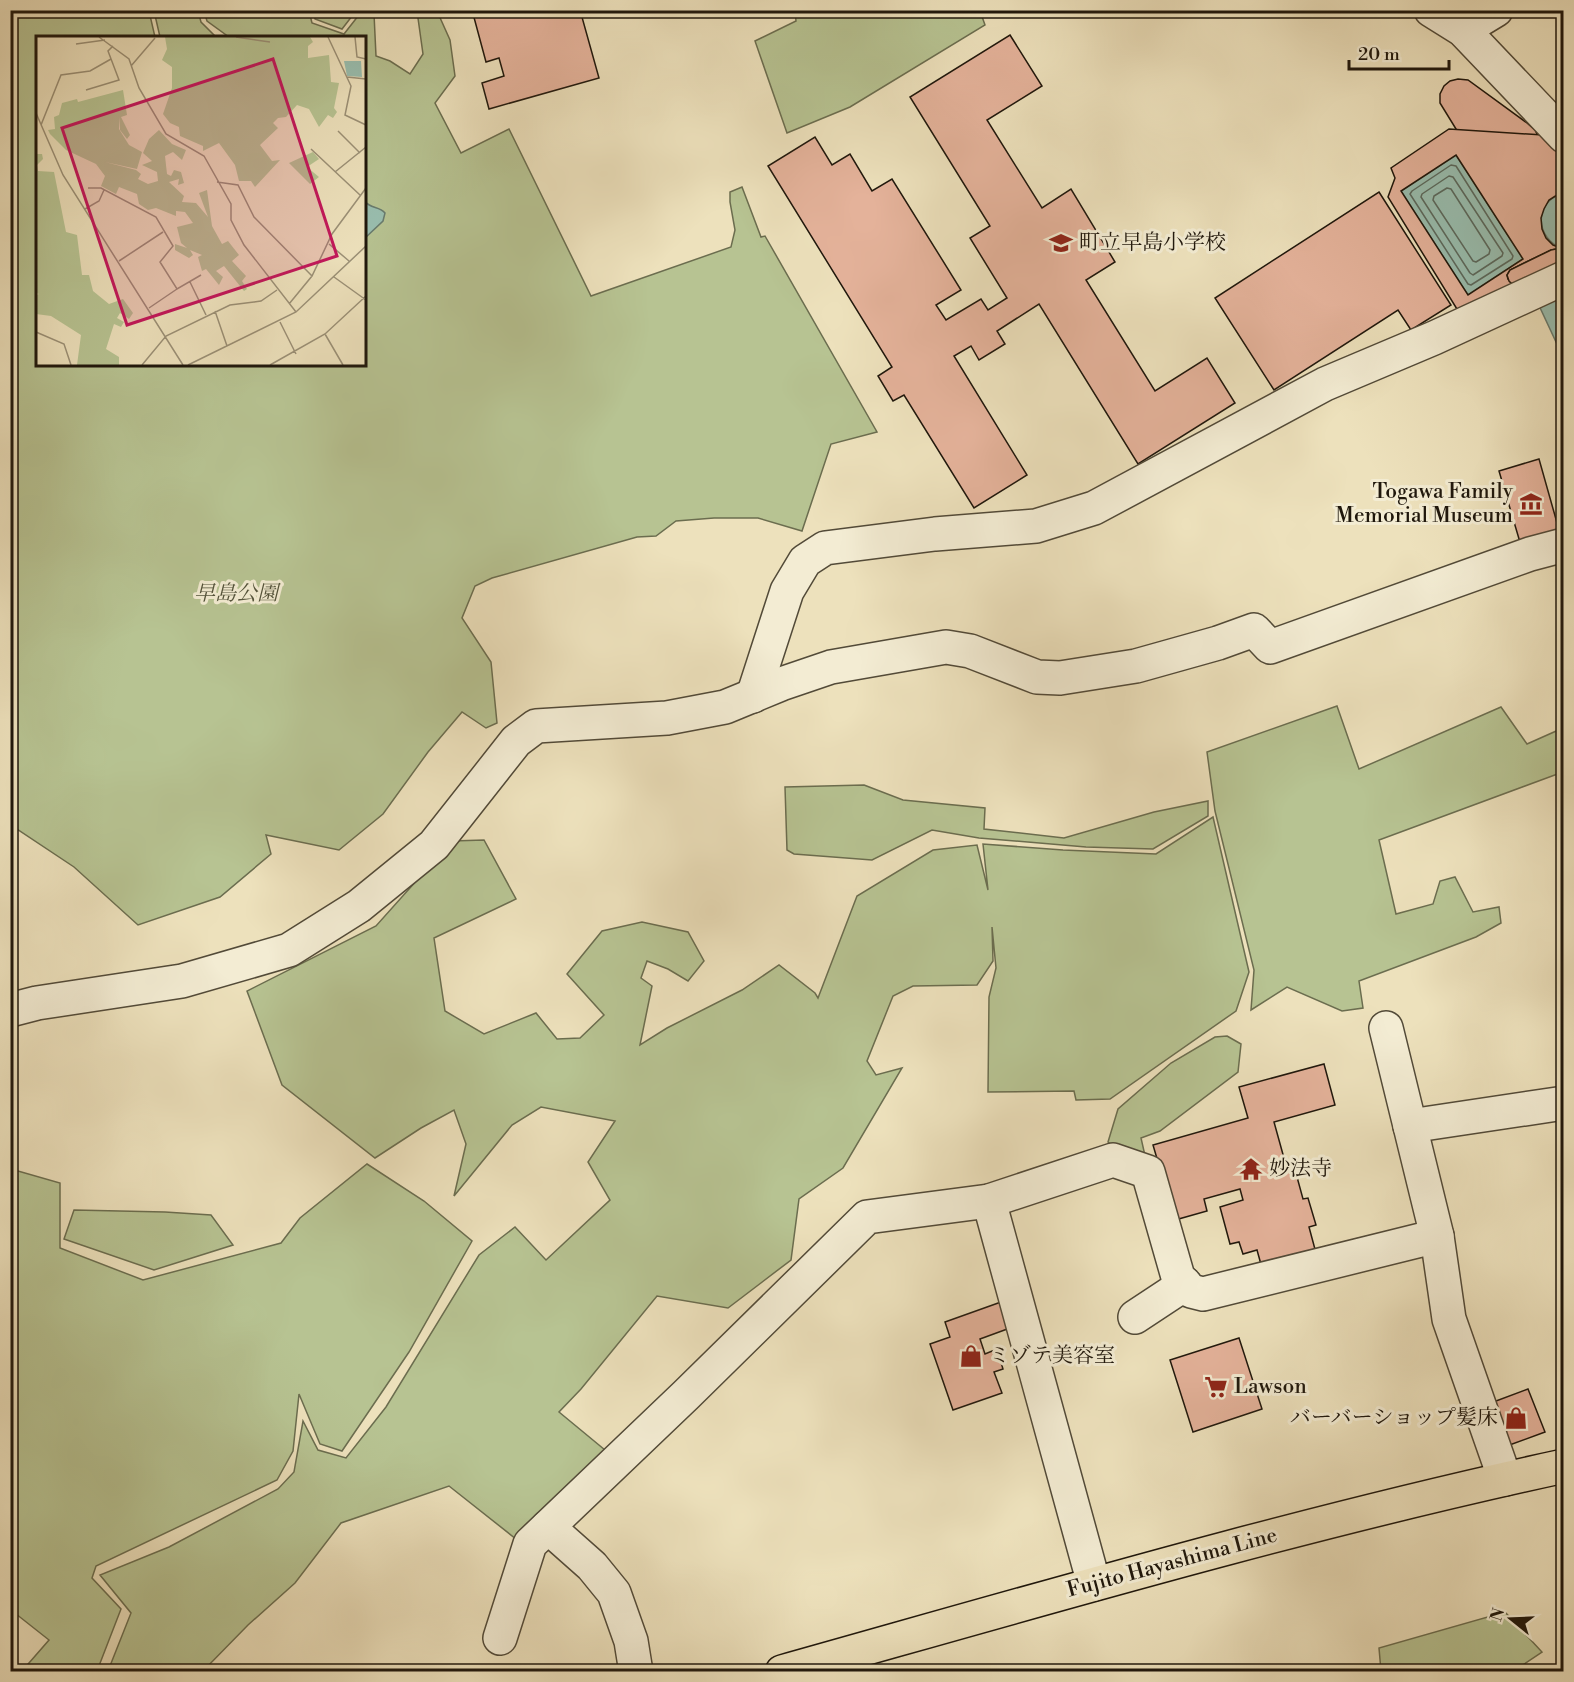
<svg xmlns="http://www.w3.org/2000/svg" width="1574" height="1682" font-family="'Libre Bodoni','Noto Serif JP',serif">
  <rect width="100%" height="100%" fill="#ede1bc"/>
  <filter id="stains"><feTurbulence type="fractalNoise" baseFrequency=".00333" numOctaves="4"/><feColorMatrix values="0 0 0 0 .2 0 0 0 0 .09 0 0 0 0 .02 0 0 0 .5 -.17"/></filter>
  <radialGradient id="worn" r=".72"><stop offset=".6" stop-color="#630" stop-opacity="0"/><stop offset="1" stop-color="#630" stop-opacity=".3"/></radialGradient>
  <!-- green -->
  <g fill="#b7c392" stroke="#6b6d4f" stroke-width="1.5">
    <polygon points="857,10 858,13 866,10 980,11 985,25 850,107 787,133 755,41 796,21 795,11"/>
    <polygon points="10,11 149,11 155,37 38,38 38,364 364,364 364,38 229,37 207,21 204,11 309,11 312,23 344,34 362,11 393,11 374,14 376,56 390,61 410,74 423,54 417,11 437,11 450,40 455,76 435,103 461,153 509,129 591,296 731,247 735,230 730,202 730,192 742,187 761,237 765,236 877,432 831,444 802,531 758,518 714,518 676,521 656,536 637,537 492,578 475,586 462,618 491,662 497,723 486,728 462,712 428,752 383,814 339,850 266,835 271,854 220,897 138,925 74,867 11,825"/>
    <polygon points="154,11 198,11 201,22 216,37 160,37"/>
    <polygon points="314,11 314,10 356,11 342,29 315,19"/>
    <polygon points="1337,706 1359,769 1501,707 1527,744 1563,728 1563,772 1379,840 1396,914 1433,904 1440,881 1455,877 1473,912 1499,907 1501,923 1476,937 1359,981 1363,1008 1342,1011 1287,987 1251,1010 1254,970 1215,811 1207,752"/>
    <polygon points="864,785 903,800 985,808 984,829 1064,838 1154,812 1208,801 1208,816 1153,849 1086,847 979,838 932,830 872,860 794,854 787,850 785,787"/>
    <polygon points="1213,817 1249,972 1236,1011 1110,1099 1076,1100 1074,1091 988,1092 989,997 996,968 992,927 993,961 977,985 913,986 893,996 867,1061 876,1075 902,1068 843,1168 799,1199 791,1260 728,1308 657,1296 581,1389 559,1412 605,1450 516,1539 449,1486 341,1523 295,1583 248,1625 203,1671 108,1671 131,1613 100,1575 169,1547 278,1489 294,1472 303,1421 318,1450 346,1458 386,1407 479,1255 515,1227 546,1260 610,1200 588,1162 615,1121 541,1107 512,1125 454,1196 466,1144 454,1110 421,1128 375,1158 282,1085 247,991 376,926 452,841 484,840 516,899 434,938 445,1011 484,1034 536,1013 557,1039 580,1038 604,1015 567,974 602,931 642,922 688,932 704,961 688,981 668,969 647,961 641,978 652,986 640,1045 667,1028 742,990 779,965 815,993 818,998 857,896 933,850 977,845 988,890 983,844 1063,850 1156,854"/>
    <polygon points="1227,1036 1241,1044 1238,1072 1160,1131 1141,1138 1146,1160 1125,1155 1108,1142 1118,1109 1171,1063 1215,1037"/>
    <polygon points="367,1164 424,1201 472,1241 409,1352 342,1451 320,1444 299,1394 293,1451 277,1480 96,1566 92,1578 121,1609 97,1671 22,1671 49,1640 11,1610 11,1169 60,1183 60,1248 143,1280 281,1243 300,1218"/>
    <polygon points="74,1210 165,1212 211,1215 233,1245 154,1270 64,1239"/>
    <polygon points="1505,1612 1542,1652 1514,1671 1381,1671 1379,1648"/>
  </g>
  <!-- water -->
  <g fill="#99beaf" stroke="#687b6e" stroke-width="1.5">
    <polygon points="1456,155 1523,259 1468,295 1401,191"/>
    <path d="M1563 193V249C1535 239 1533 202 1563 193Z"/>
    <path d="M365 201C370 209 379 206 385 213L383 221 365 238Z"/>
    <polygon points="1559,288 1563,299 1563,357 1536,299"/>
  </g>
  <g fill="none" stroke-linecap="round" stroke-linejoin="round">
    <!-- shore -->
    <g stroke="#5c6a5e" stroke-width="1.5">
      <polygon points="1451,165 1456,166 1513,256 1512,259 1471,285 1468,284 1410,194 1412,191"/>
      <polygon points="1449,176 1453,177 1503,253 1502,256 1473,275 1470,273 1421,197 1422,194"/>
      <polygon points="1447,188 1451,189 1490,250 1489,254 1476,262 1473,261 1433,200 1434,196"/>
    </g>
  </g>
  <!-- building -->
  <g fill="#e4b29a" stroke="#1f170c" stroke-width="1.5" fill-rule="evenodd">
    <polygon points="472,10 580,10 599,78 489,109 482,83 504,76 499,58 486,62"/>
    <polygon points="1010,35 1042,86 987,120 1042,208 1071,189 1115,262 1086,280 1155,391 1207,358 1235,403 1138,464 1039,304 997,331 1005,344 979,360 971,346 954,356 1027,475 974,508 904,395 893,401 878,376 892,367 768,166 815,137 832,165 850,154 872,191 892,179 961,290 936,305 946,320 981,299 988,310 1007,298 970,238 990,226 910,97"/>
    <polygon points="1458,79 1468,80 1527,123 1535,130 1540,140 1541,156 1536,170 1528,178 1518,184 1499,183 1484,174 1480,168 1440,103 1440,94 1444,86 1450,81"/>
    <path d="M1449 129 1543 135 1564 155V193L1557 195 1549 200 1544 209 1541 218 1542 229 1546 238 1553 245 1564 249V267L1460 314 1388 197 1395 178 1391 168ZM1456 155 1523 259 1468 295 1401 191ZM1556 249 1562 255 1561 260 1558 264 1514 284 1508 279 1507 275 1510 270 1551 250Z"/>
    <polygon points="1379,192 1451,305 1411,330 1398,310 1274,390 1215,298"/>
    <polygon points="1556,249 1562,255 1561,260 1558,264 1517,284 1511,283 1509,281 1507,275 1510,270 1551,250"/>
    <polygon points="1539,459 1561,537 1522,549 1499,471"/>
    <polygon points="1324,1064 1335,1105 1274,1122 1287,1169 1294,1166 1303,1199 1308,1198 1316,1225 1309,1227 1316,1253 1262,1268 1257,1250 1243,1254 1239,1242 1230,1244 1220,1207 1243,1200 1240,1189 1204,1199 1207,1211 1175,1220 1153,1145 1248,1118 1239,1087"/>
    <polygon points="1001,1302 1010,1328 980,1339 985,1354 997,1349 1003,1369 994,1372 1002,1393 953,1410 930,1344 950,1337 945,1322"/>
    <polygon points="1239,1338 1262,1409 1193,1432 1170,1360"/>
    <polygon points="1528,1389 1545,1432 1504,1447 1488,1404"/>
  </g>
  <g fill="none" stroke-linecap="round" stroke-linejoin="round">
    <!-- minor casing -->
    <g stroke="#524a38" stroke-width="36">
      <g id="minor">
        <polyline points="1431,10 1463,30 1564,136"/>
        <polyline points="1463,30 1496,10"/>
        <polyline points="753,696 787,591 805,561 825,548 935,534 1036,526 1094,508 1325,384 1434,338 1564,278"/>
        <polyline points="10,1010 37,1003 182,981 289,950 359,906 434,845 516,741 536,726 667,718 725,707 781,684 831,667 946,647 970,651 1037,677 1060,678 1136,666 1218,643 1254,630 1270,647 1530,554 1564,545"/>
        <polyline points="1410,1126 1564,1103"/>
        <polyline points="989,1201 1094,1584"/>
        <polyline points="1437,1236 1449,1319 1505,1479"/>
        <polyline points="1135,1317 1185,1284"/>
        <polyline points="548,1527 592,1566 614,1593 631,1641 636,1672"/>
        <polyline points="500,1638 530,1544 686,1395 867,1217 989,1201 1113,1160 1148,1172 1178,1277 1191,1291 1203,1294 1437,1236 1386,1028"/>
      </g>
    </g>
    <!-- major casing -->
    <g stroke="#1f170c" stroke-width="36">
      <path id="major" d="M782 1672C1042 1599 1300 1523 1564 1466"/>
    </g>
    <!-- minor -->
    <use href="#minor" stroke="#f3ecd3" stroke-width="33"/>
    <!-- major -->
    <use href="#major" stroke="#ede1bc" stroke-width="33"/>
  </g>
  <!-- icons -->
  <defs>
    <g id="school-bare" transform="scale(1.8)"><path d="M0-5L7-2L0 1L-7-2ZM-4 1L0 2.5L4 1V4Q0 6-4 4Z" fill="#8f2418" stroke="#f3ecd3" stroke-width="2.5" paint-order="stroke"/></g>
    <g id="museum-bare" transform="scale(1.8)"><path d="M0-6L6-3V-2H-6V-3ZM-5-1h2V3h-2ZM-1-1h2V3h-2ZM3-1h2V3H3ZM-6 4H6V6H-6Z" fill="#8f2418" stroke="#f3ecd3" stroke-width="2.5" paint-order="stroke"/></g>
    <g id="temple-bare" transform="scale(1.8)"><path d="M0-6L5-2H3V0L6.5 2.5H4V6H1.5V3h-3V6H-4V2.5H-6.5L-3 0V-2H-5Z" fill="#8f2418" stroke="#f3ecd3" stroke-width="2.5" paint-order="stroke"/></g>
    <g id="shop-bare" transform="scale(1.8)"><path d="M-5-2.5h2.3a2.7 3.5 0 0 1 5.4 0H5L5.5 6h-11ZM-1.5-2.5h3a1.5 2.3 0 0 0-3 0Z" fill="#8f2418" stroke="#f3ecd3" stroke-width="2.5" paint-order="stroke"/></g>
    <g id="supermarket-bare" transform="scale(1.8)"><path d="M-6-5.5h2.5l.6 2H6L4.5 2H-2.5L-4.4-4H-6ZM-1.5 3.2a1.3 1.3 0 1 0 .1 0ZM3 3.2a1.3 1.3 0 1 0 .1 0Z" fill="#8f2418" stroke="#f3ecd3" stroke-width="2.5" paint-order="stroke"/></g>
  </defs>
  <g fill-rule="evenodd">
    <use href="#school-bare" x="1061" y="243"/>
    <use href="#museum-bare" x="1531" y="504"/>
    <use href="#temple-bare" x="1251" y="1169"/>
    <use href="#shop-bare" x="971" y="1356"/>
    <use href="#supermarket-bare" x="1216" y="1387"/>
    <use href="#shop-bare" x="1516" y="1418"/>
  </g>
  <g text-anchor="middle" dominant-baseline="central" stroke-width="6" stroke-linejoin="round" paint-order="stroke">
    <!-- poi labels -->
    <g font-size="21" fill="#1f170c" stroke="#f3ecd3" text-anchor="start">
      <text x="1079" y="243">町立早島小学校</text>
      <text x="1513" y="492" text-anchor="end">Togawa Family<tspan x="1513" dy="24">Memorial Museum</tspan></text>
      <text x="1269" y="1169">妙法寺</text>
      <text x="989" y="1356">ミゾテ美容室</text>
      <text x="1234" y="1387">Lawson</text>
      <text x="1498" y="1418" text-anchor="end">バーバーショップ髪床</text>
    </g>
    <!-- park labels -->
    <g font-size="21" font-style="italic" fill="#54533b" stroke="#f3ecd3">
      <text x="236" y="594">早島公園</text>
    </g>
    <!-- street labels -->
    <g font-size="21" fill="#1f170c" stroke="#f3ecd3">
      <text transform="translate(1172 1563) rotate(-15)">Fujito Hayashima Line</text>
    </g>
  </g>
  <!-- overview -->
  <g transform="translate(36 36)">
    <rect width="330" height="330" fill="#ede1bc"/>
    <path d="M129 1H274L277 6 272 10V22L293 19 295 46 303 47 298 72 301 76 297 82 292 79 283 91 273 73 261 69 250 81 242 82 237 87 242 92 224 109 236 125 244 124 219 151 215 145H203L199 129 183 107 167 115V110L144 100 143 91 134 87 127 78 136 52V31L126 24 131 13ZM87 54 91 79 85 81 94 99 91 103 84 94V81L83 93 93 109 106 116 101 133 69 126 100 134 105 138 102 143 112 148 122 145 121 136 106 129 116 125 107 117 113 103 123 94 136 108 150 114 146 124 137 116 129 120 131 138 135 140 138 134 145 136 148 147 142 149 143 143 133 146 148 160 146 166 160 167 172 181 163 157 171 154 176 190 186 208 192 205 203 219 196 225 210 240 206 245 211 253 208 255 188 230 180 235 187 241 183 249 170 233 166 235 162 221 166 219 154 214 157 219 153 222 139 214V208L151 212 145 207 141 191 157 187 149 176 140 175V180L120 172 112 174 103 168 101 158 83 151 80 158 65 150 69 140 60 128 30 114 14 98 12 94 19 93 18 81 23 79 26 67 41 63 42 66ZM277 116 283 123 271 131 283 141 274 148 253 127ZM0 118H6L7 123 1 129 2 135 18 136 30 196 41 199 46 239H53L57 255 73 268 87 263 97 277 93 283 84 277 81 282 88 286 85 291 78 288 70 313 83 321V329H41L45 299 15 280 0 278V259L3 258 0 257Z" fill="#b7c392"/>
    <path d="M308 25H325L326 41 311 40Z" fill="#99beaf"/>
    <path fill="none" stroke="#9b9076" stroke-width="1.5" d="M63 1 93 23 103 52 130 98 168 120 195 168V184L208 209 260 276M200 1 234 6M292 1 315 50 309 79 330 89M319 1 321 21 330 23M40 8 69 4M95 30 119 2M311 41 330 43M50 54 83 44 72 15 77 10M0 77 27 139 147 329M5 89 25 39 54 35 75 23M302 95 324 117M275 113 324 159M299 136 330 111M181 146 202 149 218 181 276 240M52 152H65L120 181 137 210 124 226 141 253 165 239M49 173 63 165 68 154M293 208 313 225M83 225 127 196M298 241 330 264M154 246 170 279M253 268 276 240 296 198 330 152M113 272 141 253M179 275 191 310M244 286 260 318M0 296 28 308 35 329M289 298 307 329M106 329 130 300 194 269 225 265 241 254M152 329 260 276 330 210M234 329 289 298 330 260"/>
    <path fill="#c2185b" fill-opacity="0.15" stroke="#c2185b" stroke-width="3" d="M237 23 301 220 91 289 26 92Z"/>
    <rect width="330" height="330" fill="none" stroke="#1f170c" stroke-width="3"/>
  </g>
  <!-- margin -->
  <rect width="1574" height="1682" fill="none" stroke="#ede1bc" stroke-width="36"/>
  <rect x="12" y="12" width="1550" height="1658" fill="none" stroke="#1f170c" stroke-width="3"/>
  <rect x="18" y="18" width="1538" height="1646" fill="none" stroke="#1f170c" stroke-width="1.5"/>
  <!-- north arrow -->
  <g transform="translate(1511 1619) rotate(288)" stroke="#f3ecd3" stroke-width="4.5" paint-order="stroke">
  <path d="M0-4.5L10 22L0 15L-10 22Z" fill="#1f170c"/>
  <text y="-9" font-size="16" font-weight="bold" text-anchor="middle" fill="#1f170c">N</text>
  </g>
  <!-- scale -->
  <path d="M1349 60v9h100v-9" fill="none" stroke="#1f170c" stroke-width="3"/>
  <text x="1358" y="60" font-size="18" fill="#1f170c" stroke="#f3ecd3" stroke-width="4.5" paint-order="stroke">20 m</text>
  <rect width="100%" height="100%" filter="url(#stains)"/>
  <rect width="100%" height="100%" fill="url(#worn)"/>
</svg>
